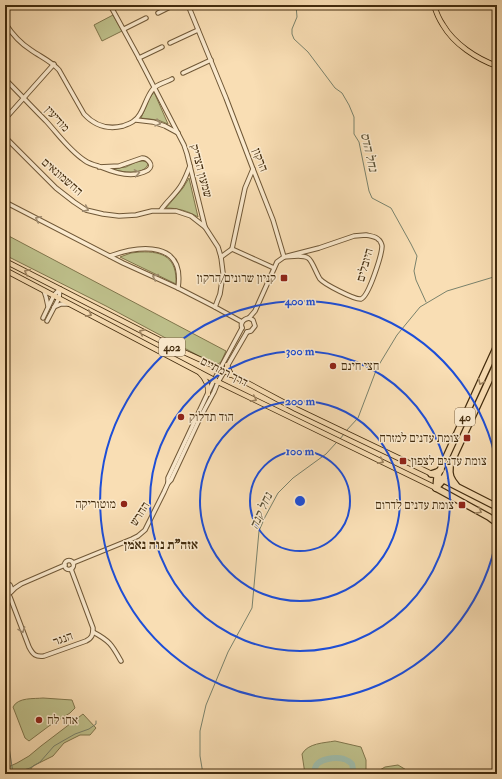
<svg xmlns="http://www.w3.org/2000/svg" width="502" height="779" font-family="'IM FELL Double Pica','Frank Ruhl Libre',serif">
  <rect width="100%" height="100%" fill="#f9deb4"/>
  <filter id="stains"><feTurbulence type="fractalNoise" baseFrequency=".005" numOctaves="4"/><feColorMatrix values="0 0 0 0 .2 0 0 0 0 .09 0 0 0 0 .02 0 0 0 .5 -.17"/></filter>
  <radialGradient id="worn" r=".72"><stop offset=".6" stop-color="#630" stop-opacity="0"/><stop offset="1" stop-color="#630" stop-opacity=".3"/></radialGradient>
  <!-- green -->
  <g fill="#bfc18c" stroke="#80764c">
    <polygon points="113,15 122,31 102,41 94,25"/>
    <polygon points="154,92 168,124 158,120 141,118 149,99"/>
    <path d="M143 161 147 162 148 164C144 176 121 172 112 169L126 167 136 162Z"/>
    <path d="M189 178 198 217C188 211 178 208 166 208L183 188Z"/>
    <polygon points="5,234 226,351 221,362 218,364 214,364 106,306 5,255"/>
    <path d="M140 252C164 251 177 258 176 284L120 257 131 253Z"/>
    <path d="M43 698 72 700 75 708 70 713 49 726 29 741 25 738 13 707C18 697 34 699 43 698Z"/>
    <polygon points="83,714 96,728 90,735 80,735 64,743 53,756 33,766 27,774 5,774 5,769 6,768 17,763 29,756 41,746"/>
    <path d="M335 741 361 747 366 760V774H305L302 754C308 743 324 743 335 741Z"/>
    <polygon points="398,765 413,774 373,774 385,767"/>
  </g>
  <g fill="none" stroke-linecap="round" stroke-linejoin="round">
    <!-- stream -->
    <g stroke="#79826c" stroke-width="1">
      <polyline points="296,5 297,17 292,29 292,34 294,39 308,52 335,88 342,93 349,105 354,117 354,134 359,142 369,191 372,198 391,208 411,244 417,256 414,271 416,280 426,302"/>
      <polyline points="346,431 358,418 377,368 397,335 420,307 447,291 497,276"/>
      <polyline points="340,439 344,434"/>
      <polyline points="5,735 9,747 13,773"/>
      <polyline points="11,774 30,768 40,762 54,746 75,734 89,729 96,724 96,721"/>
      <polyline points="203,774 200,756 200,731 206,705 228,652 252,608 259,531 265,517 278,493 293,478 326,454 336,443"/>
    </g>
    <!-- river -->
    <path stroke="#9ebcab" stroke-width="6" d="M316 774C316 773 315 769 315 768 318 758 336 757 344 759 347 760 350 762 352 764L353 769 352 774"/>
    <!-- minor casing -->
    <g stroke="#705837" stroke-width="5.5">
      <g id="minor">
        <polyline points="110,5 139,58 184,145 187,154 205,227 218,247 221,257 223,273 222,281 220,294 215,307"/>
        <polyline points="188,5 226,98 253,169 273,220 284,257 277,262 255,311 249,318"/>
        <polyline points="158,13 174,5"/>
        <path d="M5 23C12 34 20 43 31 50 41 57 51 61 59 70L84 114C95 126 107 130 123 126 131 123 136 121 140 114 145 106 147 96 153 89 157 84 167 82 172 79"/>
        <polyline points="124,29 146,18"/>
        <polyline points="170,43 198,30"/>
        <polyline points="139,58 162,47"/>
        <polyline points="183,73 211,60"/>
        <path d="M5 79C19 93 32 107 46 121 58 134 69 150 84 160 88 163 94 165 98 166 111 171 123 176 137 174 141 173 145 172 148 170 155 165 147 158 142 158L119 166 99 167"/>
        <polyline points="5,119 54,64"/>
        <polyline points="136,120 153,122 165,126 178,133"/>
        <polyline points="5,137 56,188 74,202 86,210 103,214 119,216 136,215 152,211 176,211 191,216 205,227"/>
        <polyline points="5,172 6,173 6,182 5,185"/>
        <polyline points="5,202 123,263 178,288 215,307 242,322"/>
        <path d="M161 210C167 201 174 196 180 187 185 180 187 173 190 166"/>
        <path d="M366 235C370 236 376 236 379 240 380 240 382 245 382 246 382 254 369 296 361 299 355 300 324 284 320 279 316 273 312 260 308 258 302 254 290 257 284 257L319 248 354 236Z"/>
        <polyline points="232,249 245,188 253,169"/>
        <path d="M110 256C141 245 185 241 178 288"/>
        <polyline points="221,257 232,249 274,268"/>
        <polyline points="44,291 46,297 48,306"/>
        <polyline points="54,307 61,304 68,304"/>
        <polyline points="43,318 54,295 60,289"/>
        <polyline points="47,321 59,298 60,289"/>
        <path d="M242 328C240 323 243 319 249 318"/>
        <polyline points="247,332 251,331 255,326 253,320 249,318"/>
        <polyline points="168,483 171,480 200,418 214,392 218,382 247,332"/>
        <circle cx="69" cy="565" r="4.5"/>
        <polyline points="73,563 132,539 138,536 145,530 164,492 168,483 168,478 197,416 214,380 242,328"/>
        <polyline points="5,584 10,585 12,590 9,594 5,595"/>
        <polyline points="11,592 15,588 21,584 65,565"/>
        <path d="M7 595 10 597 29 647C33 655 36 657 44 656L86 641C92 638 93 635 93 628L71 569"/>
        <path d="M93 632C110 641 112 645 121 661"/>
      </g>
    </g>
    <!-- major casing -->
    <g stroke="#422b0d" stroke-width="6">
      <g id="major">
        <path d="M434 5C436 12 439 19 443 25 454 44 477 59 497 66"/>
        <polyline points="5,261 175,348 221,369 296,409 434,475"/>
        <polyline points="5,270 218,382 436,488"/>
        <polyline points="227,365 228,368 231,375"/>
        <path d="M200 373C206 379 209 385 208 394"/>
      </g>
    </g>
    <!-- highway casing -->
    <g stroke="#422b0d" stroke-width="8">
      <g id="highway">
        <path d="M450 467C449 475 451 479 456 485"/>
        <polyline points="431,474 437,472 441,470"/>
        <polyline points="440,478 497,507"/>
        <polyline points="436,488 437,477 497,346"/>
        <polyline points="436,488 443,480 497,363"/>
        <polyline points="436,488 489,517 497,523"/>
      </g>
    </g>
    <!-- minor -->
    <use href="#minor" stroke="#fbeace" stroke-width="3.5"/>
    <!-- major -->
    <use href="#major" stroke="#f9deb4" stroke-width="4.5"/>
    <!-- highway -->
    <use href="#highway" stroke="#f9deb4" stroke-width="5.5"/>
  </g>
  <!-- one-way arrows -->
  <defs><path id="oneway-chevron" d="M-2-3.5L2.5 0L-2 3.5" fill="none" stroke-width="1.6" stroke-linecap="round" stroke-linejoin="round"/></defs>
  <g stroke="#9e8a6e">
    <use href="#oneway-chevron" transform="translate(158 123) rotate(15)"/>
    <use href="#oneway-chevron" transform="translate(137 173) rotate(-10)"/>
    <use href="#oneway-chevron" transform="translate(86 209) rotate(26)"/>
    <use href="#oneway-chevron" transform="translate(38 219) rotate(-153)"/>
    <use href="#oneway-chevron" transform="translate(155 277) rotate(-156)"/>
    <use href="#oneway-chevron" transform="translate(22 630) rotate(70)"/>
  </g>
  <g stroke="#9e8460">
    <use href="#oneway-chevron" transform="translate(27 272) rotate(-153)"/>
    <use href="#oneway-chevron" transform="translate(89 314) rotate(27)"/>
    <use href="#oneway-chevron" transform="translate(142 332) rotate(-153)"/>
    <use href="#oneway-chevron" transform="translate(481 382) rotate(114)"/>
    <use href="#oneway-chevron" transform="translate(254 399) rotate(26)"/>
    <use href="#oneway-chevron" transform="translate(381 461) rotate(26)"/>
    <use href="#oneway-chevron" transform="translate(479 511) rotate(29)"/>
  </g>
  <!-- distance rings -->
  <g fill="none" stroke="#1d4ed8" stroke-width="2">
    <circle cx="300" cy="501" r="50"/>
    <circle cx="300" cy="501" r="100"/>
    <circle cx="300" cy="501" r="150"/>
    <path d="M497 536A200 200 0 1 1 497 466"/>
  </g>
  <!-- markers -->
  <g fill="#8f2418" stroke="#fbeace" stroke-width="1.5">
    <rect x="280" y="274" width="8" height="8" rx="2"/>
    <circle cx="333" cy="366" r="4"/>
    <circle cx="181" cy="417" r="4"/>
    <rect x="463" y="434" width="8" height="8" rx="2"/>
    <rect x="399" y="457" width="8" height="8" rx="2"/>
    <circle cx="124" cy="504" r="4"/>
    <rect x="458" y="501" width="8" height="8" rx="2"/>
    <circle cx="39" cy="720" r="4"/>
  </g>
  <g text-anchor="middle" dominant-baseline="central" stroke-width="3" stroke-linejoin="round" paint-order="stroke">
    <!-- shield labels -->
    <g fill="#fbeace" stroke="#7a6447" stroke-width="1">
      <rect x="159" y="338" width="26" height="18" rx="3"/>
      <rect x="455" y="408" width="20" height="18" rx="3"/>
    </g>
    <g font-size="11" font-weight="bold" fill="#422b0d">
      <text x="172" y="347">402</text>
      <text x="465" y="417">40</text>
    </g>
    <!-- street labels -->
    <g font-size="12" fill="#422b0d" stroke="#fbeace">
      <text transform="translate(57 119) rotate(48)">מודיעין</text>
      <text transform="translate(260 160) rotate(69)">הרקון</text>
      <text transform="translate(201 171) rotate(75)">שמעון הצדיק</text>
      <text transform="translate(62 177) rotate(41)">החשמונאים</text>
      <text transform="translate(365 265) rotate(-74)">היובלים</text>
      <text transform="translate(224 372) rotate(27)">דרך רמתיים</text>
      <text transform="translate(140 514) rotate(-58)">החרש</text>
      <text transform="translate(63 639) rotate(-20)">הנגר</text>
    </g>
    <!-- poi labels -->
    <g font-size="12" fill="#422b0d" stroke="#fbeace" text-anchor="end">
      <text x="276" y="278">קניון שרונים/הרקון</text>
      <text x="341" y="366" text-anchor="start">חצי חינם</text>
      <text x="189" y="417" text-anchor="start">הוד תדלוק</text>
      <text x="459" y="438">צומת עדנים למזרח</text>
      <text x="411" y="461" text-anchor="start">צומת עדנים לצפון</text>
      <text x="116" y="504">מוטוריקה</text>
      <text x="454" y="505">צומת עדנים לדרום</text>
      <text x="47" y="720" text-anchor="start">אחו לח</text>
    </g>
    <!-- water labels -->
    <g font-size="13" font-style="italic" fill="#594f34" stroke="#fbeace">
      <text transform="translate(369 152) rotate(77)">נחל הדס</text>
      <text transform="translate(261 511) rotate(-66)">נחל קנה</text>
    </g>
    <!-- neighbourhood labels -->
    <g font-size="13" font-weight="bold" fill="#422b0d" stroke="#fbeace">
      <text x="161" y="545">אזה"ת נוה נאמן</text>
    </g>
  </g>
  <circle cx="300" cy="501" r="6" fill="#1d4ed8" stroke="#fbeace" stroke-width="2"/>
  <g font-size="12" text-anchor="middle" font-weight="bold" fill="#1d4ed8" stroke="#fbeace" stroke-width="3" stroke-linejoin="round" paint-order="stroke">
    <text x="300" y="305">400 m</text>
    <text x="300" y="355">300 m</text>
    <text x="300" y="405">200 m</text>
    <text x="300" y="455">100 m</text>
  </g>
  <!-- margin -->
  <rect width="502" height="779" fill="none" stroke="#f9deb4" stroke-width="20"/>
  <rect x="6" y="6" width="490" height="767" fill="none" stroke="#422b0d" stroke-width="2"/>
  <rect x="10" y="10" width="482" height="759" fill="none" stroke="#422b0d"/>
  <rect width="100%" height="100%" filter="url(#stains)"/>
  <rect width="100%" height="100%" fill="url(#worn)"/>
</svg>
